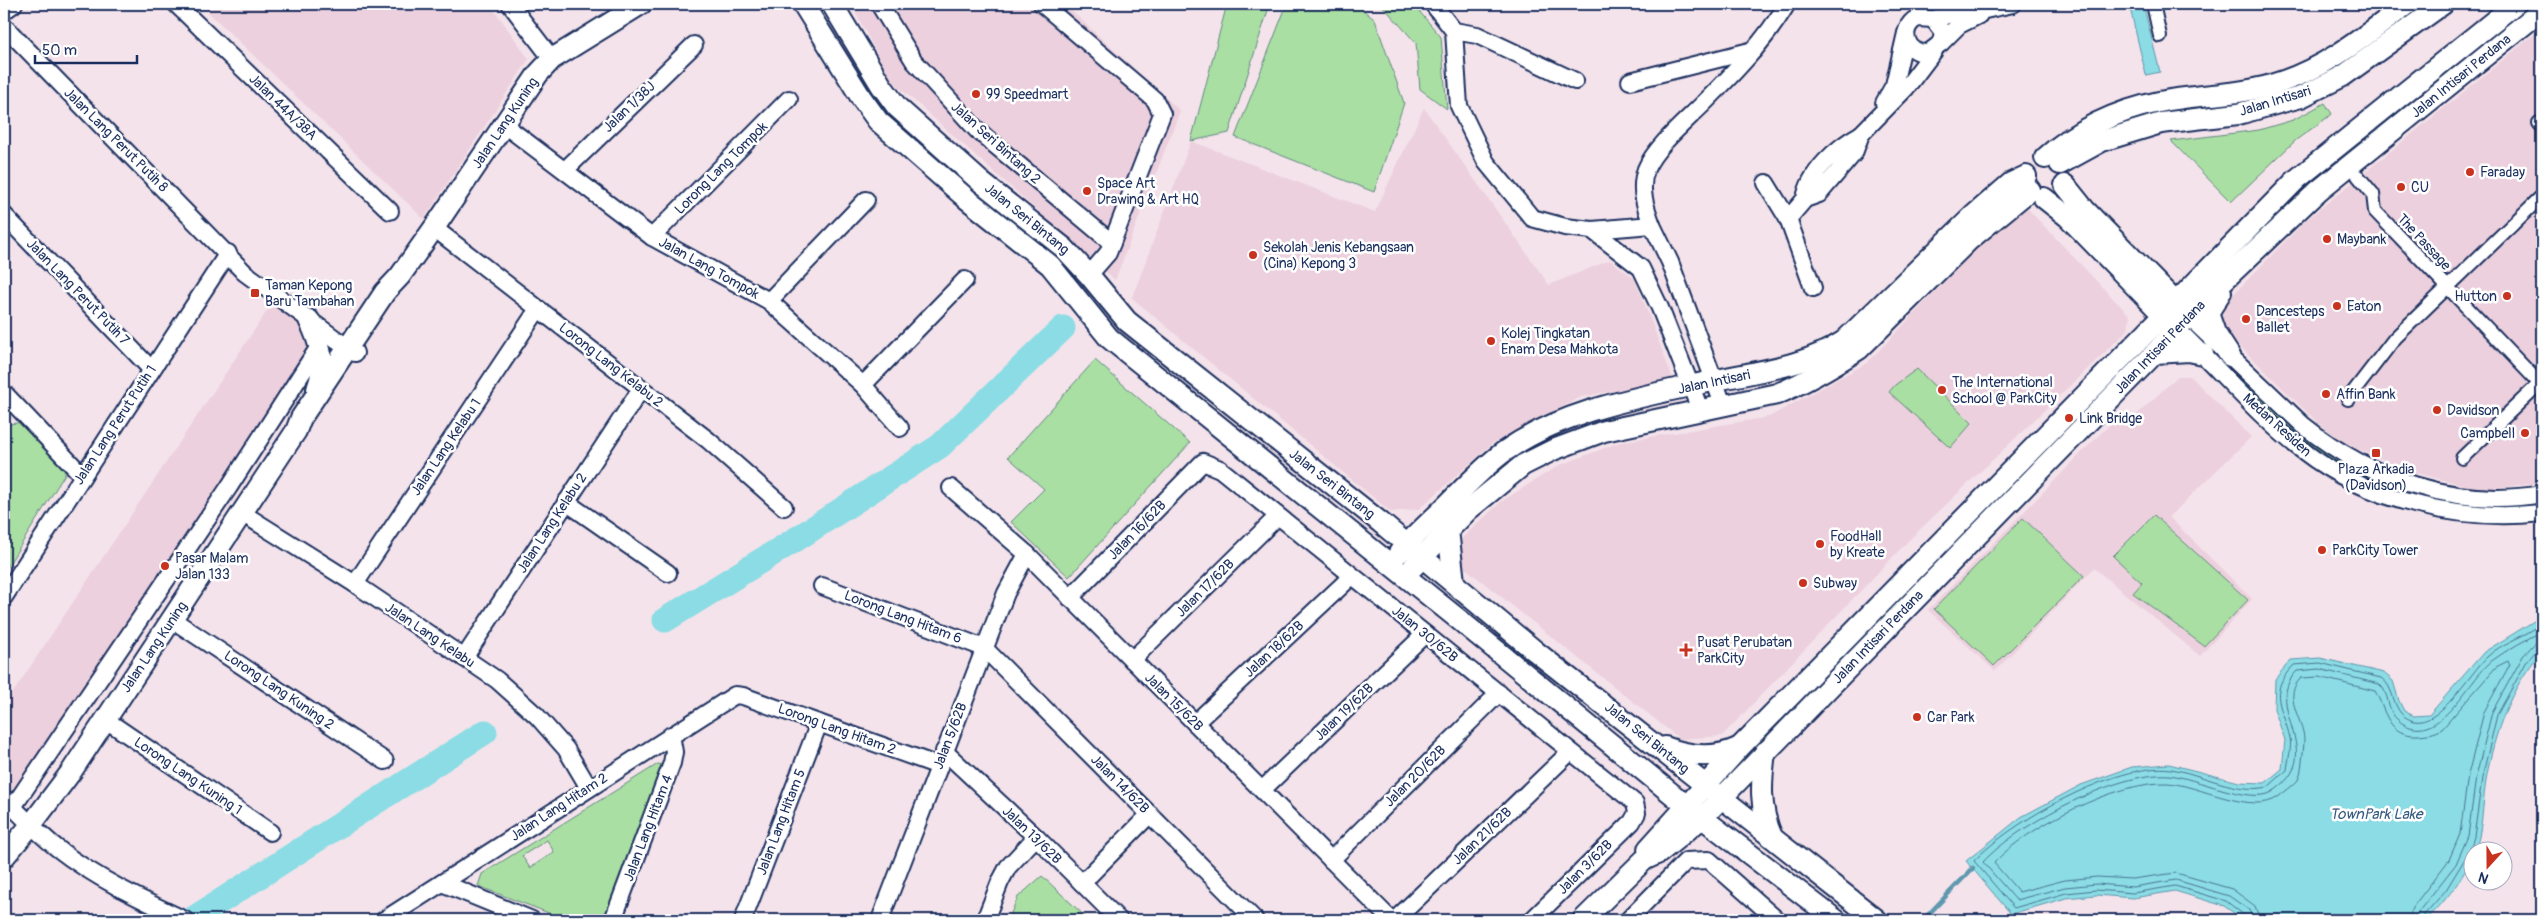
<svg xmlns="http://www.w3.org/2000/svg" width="2546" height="924" font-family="Pangolin,sans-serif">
  <rect width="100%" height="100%" fill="#f4e3eb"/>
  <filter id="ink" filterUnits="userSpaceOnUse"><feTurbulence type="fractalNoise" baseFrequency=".02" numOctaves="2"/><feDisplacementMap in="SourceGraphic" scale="10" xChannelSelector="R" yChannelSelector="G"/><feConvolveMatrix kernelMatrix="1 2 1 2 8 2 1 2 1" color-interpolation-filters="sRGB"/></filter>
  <g filter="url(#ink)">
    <!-- built -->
    <g fill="#ecd0dd">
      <polygon points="200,4 490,4 529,59 424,219"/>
      <polygon points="851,4 1064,4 1180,111 1115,280 891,80"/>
      <polygon points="2542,28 2542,483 2492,488 2473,487 2415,473 2346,444 2317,422 2260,366 2227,334 2221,321 2226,302 2305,221"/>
      <polygon points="1424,108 1549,285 1610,260 1635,279 1673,379 1581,397 1493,443 1419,509 1391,512 1132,298 1191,141 1375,212"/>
      <polygon points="2021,202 2130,316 2128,330 1909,540 1722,736 1680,739 1460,564 1462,538 1502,501 1558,466 1620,442 1769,417 1867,363"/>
      <polygon points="273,302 305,323 327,352 22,798 12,799 7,819 4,823 4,714 12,694"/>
      <polygon points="2178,376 2190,376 2251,437 2169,517 2252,599 2200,656 2094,568 1995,671 1928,610 2101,433 2113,422 2127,424"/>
    </g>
    <!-- green -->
    <g fill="#a9dfa2" stroke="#628780" fill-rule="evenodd">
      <polygon points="1227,4 1270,4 1229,133 1191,141"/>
      <polygon points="1287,4 1356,4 1375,20 1404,103 1374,192 1235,137"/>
      <polygon points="1381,4 1413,4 1441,37 1447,109 1420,89 1416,43"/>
      <polygon points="2325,103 2332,114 2296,140 2231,202 2171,141 2259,130 2293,120"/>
      <path d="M2198 331 2372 476 2542 499V504C2446 517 2352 485 2279 421 2266 409 2255 395 2243 382 2228 366 2211 350 2195 334Z"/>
      <polygon points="1095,360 1190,443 1069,577 1011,522 1044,489 1008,457"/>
      <polygon points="1917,369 1972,423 1950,448 1889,392 1895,385"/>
      <polygon points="22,422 65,468 65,474 4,572 4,430 10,424"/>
      <polygon points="2154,515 2248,600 2204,646 2133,593 2142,583 2113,556"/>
      <polygon points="2023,518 2084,576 1994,666 1934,609"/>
      <path d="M658 764 663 765 603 920H567L478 886 482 874ZM547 840 554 852 530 868 522 856Z"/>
      <polygon points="1042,876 1089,920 1008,920 1018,897"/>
    </g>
    <!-- water -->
    <g fill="#8bdce4" stroke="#5e97ae">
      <polygon points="2129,4 2143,4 2160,72 2146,75"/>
      <path d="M2542 616V652C2510 687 2494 734 2486 780 2483 799 2483 818 2479 837 2472 868 2448 899 2426 920H2244L2224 906 2175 891 2133 898 2096 895 2066 898 2011 914 1966 861 2021 817 2081 785 2132 767 2169 764 2239 782 2265 783 2282 769 2285 740 2274 709 2275 679 2291 660 2320 658 2384 673 2393 681 2399 701 2404 711 2414 716 2429 715 2484 652Z"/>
    </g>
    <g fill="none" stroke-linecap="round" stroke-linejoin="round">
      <!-- shore -->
      <g stroke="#487494" stroke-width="1">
        <path d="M2246 920 2244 915 2226 901 2175 886 2133 893 2096 890 2066 893 2014 908 1974 861C2009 823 2118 761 2171 769 2202 774 2236 794 2268 787L2287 770C2288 760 2292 747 2290 738 2283 707 2266 693 2294 665L2320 663 2381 678C2397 689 2390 712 2411 720 2437 731 2470 673 2487 657 2502 642 2526 637 2542 623"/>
        <path d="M2253 920 2249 910 2229 896 2176 880 2133 887 2097 884 2065 887 2016 900 1983 862C2017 825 2117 771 2169 775 2193 777 2252 805 2272 792 2331 754 2260 708 2297 671L2319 669 2379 684C2390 692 2386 711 2398 720 2437 753 2468 679 2493 660 2508 649 2526 640 2542 631"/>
        <path d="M2260 920 2255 906 2232 889 2176 873 2132 879 2097 877 2065 880 2019 892 1994 863C2026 827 2118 781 2167 783 2196 784 2253 816 2278 797 2284 792 2293 786 2298 780 2301 774 2301 768 2302 761 2303 754 2304 746 2304 738 2302 717 2282 697 2301 678L2319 677 2375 691C2386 710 2387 737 2419 735 2427 734 2434 734 2442 729L2496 667 2508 661 2510 664 2484 712 2468 775 2460 834 2449 860 2412 908 2409 920"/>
        <polyline points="2416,920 2419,911 2456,864 2468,836 2476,777 2492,712 2523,656 2534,644 2542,642"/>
        <polyline points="2423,920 2424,915 2446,890 2469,852 2474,837 2482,778 2497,715 2527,661 2537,650 2542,649"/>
      </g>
      <!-- stream -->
      <polyline stroke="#5e97ae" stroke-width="4.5" points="1923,920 1973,868"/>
      <!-- river -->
      <g stroke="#8bdce4" stroke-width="25">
        <polyline points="665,620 798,538 940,446 1063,328"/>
        <polyline points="191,920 485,732"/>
      </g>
      <!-- pedestrian casing -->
      <g stroke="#1b2f5e" stroke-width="16">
        <g id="pedestrian">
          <polyline points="2153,4 2160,36"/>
          <polyline points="2539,123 2542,126"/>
          <polyline points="2358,176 2373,194 2375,211 2542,386"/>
          <polyline points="2348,399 2395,338 2542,196"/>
          <polyline points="2462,458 2542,381"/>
        </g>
      </g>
      <!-- minor casing -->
      <g stroke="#1b2f5e" stroke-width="20">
        <g id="minor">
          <polyline points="176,4 390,211"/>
          <polyline points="510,4 552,59"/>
          <polyline points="879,4 914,61 977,130 1112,243"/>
          <polyline points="1042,4 1155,100 1162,114 1108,253 1089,275"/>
          <path d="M1433 4 1454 31 1459 106 1486 162 1532 218 1565 227 1592 230 1652 225C1645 206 1639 189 1646 169 1655 147 1686 121 1704 103 1735 72 1765 41 1787 4"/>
          <polyline points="4,11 14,4"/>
          <path d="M1933 19 1943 32 1941 43 1928 53C1906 54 1898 29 1917 18L1933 19 1975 8 1985 10 2013 4"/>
          <polyline points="4,26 245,273 355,353"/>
          <polyline points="1454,31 1477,35 1575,81"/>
          <polyline points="1941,43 1959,25 1979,15"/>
          <polyline points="1630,81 1754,50"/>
          <polyline points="1884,103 1894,85 1906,33"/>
          <polyline points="503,124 652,237 769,301 863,385 900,428"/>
          <polyline points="1861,134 1906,88 1934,51"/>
          <polyline points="565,170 694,45"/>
          <polyline points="1766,183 1788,219 1813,288"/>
          <polyline points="4,215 151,369"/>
          <path d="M1788 219 1805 199 1819 194 1854 153 1861 134C1837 147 1809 172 1805 199"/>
          <polyline points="1652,225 1670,262 1724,407"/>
          <polyline points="434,228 708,440 784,507"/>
          <polyline points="1592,230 1641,268 1660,308 1701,412"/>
          <polyline points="652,237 789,99"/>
          <polyline points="769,301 866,200"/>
          <path d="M2188 316 2303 425C2370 479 2456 509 2542 494"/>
          <path d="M2177 329C2219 369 2257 415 2302 450 2369 502 2459 522 2542 513"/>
          <polyline points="863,385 965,280"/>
          <polyline points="4,393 82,475"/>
          <polyline points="951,488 1027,554 1391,920"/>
          <polyline points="566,502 668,573"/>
          <polyline points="242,513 355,584 497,680 537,716 566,749 589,788"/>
          <polyline points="355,584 538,309"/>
          <polyline points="822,586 984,648 1255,920"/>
          <polyline points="4,597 228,253"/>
          <polyline points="1070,598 1203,462 1220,469 1635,803 1637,813 1632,822 1532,920"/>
          <polyline points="173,620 385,761"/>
          <polyline points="464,658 641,389"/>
          <polyline points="1132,660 1278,516"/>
          <polyline points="106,720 270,832"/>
          <polyline points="1195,723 1352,576"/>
          <polyline points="944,751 1036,837 1119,920"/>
          <polyline points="1262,790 1425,634"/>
          <path d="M4 798C21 815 38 833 57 848 95 878 142 900 185 920"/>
          <polyline points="13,807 229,487 320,345"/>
          <polyline points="1331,860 1499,693"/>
          <polyline points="442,883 532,920"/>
          <polyline points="1082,883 1150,814"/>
          <polyline points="384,920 735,695 743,696 939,766"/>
          <polyline points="613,920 672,763 674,752 671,735"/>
          <polyline points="743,920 819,723"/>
          <polyline points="880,920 1006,593 1027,554"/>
          <polyline points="985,920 1000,882 1008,867 1036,837"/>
          <polyline points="1395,920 1570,752"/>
          <polyline points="1628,920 1686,861 1709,860 1777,920"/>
        </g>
      </g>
      <!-- tertiary casing -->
      <g stroke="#1b2f5e" stroke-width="24">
        <g id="tertiary">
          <polyline points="803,4 862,99 878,121 967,199 1050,265 1109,338 1457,618 1688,807 1836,920"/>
          <polyline points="832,4 881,85 897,107 981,182 1064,248 1089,275 1127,321 1380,522 1535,651 1877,920"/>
          <path d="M2045 158C2077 129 2116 111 2159 102 2197 94 2234 96 2271 85 2324 70 2365 36 2407 4"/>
          <polyline points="2060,164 2102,141 2161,123 2238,114 2301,97 2343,76 2443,4"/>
          <polyline points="2065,185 2085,210 2184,311"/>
          <polyline points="2044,198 2068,217 2172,324"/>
          <polyline points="2221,292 2208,313 2215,333 2230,356"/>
          <path d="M309 320C320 342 327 365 317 389"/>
          <polyline points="2155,353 2189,351 2203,354"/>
          <polyline points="1448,530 1454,582"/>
          <path d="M1399 553C1413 537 1429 523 1444 508 1464 488 1483 467 1505 451 1565 409 1642 397 1712 381 1757 371 1805 367 1844 341L1974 215 2011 183 2026 176"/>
          <path d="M1413 567 1468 510 1523 465 1553 450 1604 431 1777 394C1806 382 1833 366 1859 349L1969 240 2030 190"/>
          <path d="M1665 747C1690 757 1714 759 1738 748"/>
          <path d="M1765 752C1761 783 1759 807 1772 837"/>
          <polyline points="1648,849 1740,747 2297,179 2515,4"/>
          <polyline points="4,857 31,825 71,772 296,431 301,418 385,292 400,276 434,228 538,74 552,59 641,4"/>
          <polyline points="1583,920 1644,860 1659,853 1702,818 2155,353 2198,305 2318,191 2542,10"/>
        </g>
      </g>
      <!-- pedestrian -->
      <use href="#pedestrian" stroke="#fff" stroke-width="12"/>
      <!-- minor -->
      <use href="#minor" stroke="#fff" stroke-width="16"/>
      <!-- tertiary -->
      <use href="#tertiary" stroke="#fff" stroke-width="20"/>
    </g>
  </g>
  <!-- markers -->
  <g fill="#c8321e" stroke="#fff" stroke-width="2">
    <circle cx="976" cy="94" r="5"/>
    <circle cx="2470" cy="172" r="5"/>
    <circle cx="2401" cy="187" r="5"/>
    <circle cx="1087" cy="191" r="5"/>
    <circle cx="2327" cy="239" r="5"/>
    <circle cx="1253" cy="255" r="5"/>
    <rect x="250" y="288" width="10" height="10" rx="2.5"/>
    <circle cx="2507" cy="296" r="5"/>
    <circle cx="2337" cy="306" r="5"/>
    <circle cx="2246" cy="319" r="5"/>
    <circle cx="1491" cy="341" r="5"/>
    <circle cx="1942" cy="390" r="5"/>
    <circle cx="2326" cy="394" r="5"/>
    <circle cx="2437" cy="410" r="5"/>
    <circle cx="2069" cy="418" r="5"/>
    <circle cx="2525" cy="433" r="5"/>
    <rect x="2371" y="448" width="10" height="10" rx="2.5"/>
    <circle cx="1820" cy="544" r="5"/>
    <circle cx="2322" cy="550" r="5"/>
    <circle cx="165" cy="566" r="5"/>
    <circle cx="1803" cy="583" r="5"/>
    <path d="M1683.5 642.5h5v5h5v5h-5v5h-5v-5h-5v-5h5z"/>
    <circle cx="1917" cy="717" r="5"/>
  </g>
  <g text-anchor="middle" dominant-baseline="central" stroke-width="5" stroke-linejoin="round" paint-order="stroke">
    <!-- street labels -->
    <g font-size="14" fill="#1b2f5e" stroke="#fff">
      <text transform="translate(2461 76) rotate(-39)">Jalan Intisari Perdana</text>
      <text transform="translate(2275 101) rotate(-17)">Jalan Intisari</text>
      <text transform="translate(283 107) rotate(44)">Jalan 44A/38A</text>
      <text transform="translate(629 107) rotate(-44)">Jalan 1/38J</text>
      <text transform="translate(505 123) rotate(-56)">Jalan Lang Kuning</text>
      <text transform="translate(116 140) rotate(45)">Jalan Lang Perut Putih 8</text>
      <text transform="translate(996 143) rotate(42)">Jalan Seri Bintang 2</text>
      <text transform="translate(721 168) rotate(-45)">Lorong Lang Tompok</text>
      <text transform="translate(1027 219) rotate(39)">Jalan Seri Bintang</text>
      <text transform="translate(2424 242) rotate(47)">The Passage</text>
      <text transform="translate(709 268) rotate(29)">Jalan Lang Tompok</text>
      <text transform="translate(78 292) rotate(46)">Jalan Lang Perut Putih 7</text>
      <text transform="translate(2160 347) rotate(-46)">Jalan Intisari Perdana</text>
      <text transform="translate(611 365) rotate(38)">Lorong Lang Kelabu 2</text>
      <text transform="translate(1714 382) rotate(-12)">Jalan Intisari</text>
      <text transform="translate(115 425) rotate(-57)">Jalan Lang Perut Putih 1</text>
      <text transform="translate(2277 425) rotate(42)">Medan Residen</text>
      <text transform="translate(446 447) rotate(-56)">Jalan Lang Kelabu 1</text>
      <text transform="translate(1332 484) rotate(38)">Jalan Seri Bintang</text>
      <text transform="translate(552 523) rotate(-57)">Jalan Lang Kelabu 2</text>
      <text transform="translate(1137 530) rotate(-46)">Jalan 16/62B</text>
      <text transform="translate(1205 588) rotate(-45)">Jalan 17/62B</text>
      <text transform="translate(903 617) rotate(21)">Lorong Lang Hitam 6</text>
      <text transform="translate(1425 634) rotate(39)">Jalan 30/62B</text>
      <text transform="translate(430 635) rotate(34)">Jalan Lang Kelabu</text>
      <text transform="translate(1878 637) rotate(-46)">Jalan Intisari Perdana</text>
      <text transform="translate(154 647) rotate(-56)">Jalan Lang Kuning</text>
      <text transform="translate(1274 649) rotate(-43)">Jalan 18/62B</text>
      <text transform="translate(279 690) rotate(34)">Lorong Lang Kuning 2</text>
      <text transform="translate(1174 702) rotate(45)">Jalan 15/62B</text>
      <text transform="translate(1344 712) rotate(-44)">Jalan 19/62B</text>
      <text transform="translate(837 729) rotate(20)">Lorong Lang Hitam 2</text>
      <text transform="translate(950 736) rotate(-69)">Jalan 5/62B</text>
      <text transform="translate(1647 738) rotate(39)">Jalan Seri Bintang</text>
      <text transform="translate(188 776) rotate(34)">Lorong Lang Kuning 1</text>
      <text transform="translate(1415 776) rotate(-45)">Jalan 20/62B</text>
      <text transform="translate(1120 784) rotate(45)">Jalan 14/62B</text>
      <text transform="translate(559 807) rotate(-33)">Jalan Lang Hitam 2</text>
      <text transform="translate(781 822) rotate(-69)">Jalan Lang Hitam 5</text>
      <text transform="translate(648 828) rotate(-69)">Jalan Lang Hitam 4</text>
      <text transform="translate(1032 835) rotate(44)">Jalan 13/62B</text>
      <text transform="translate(1482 836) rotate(-44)">Jalan 21/62B</text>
      <text transform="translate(1585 867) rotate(-45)">Jalan 3/62B</text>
    </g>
    <!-- poi labels -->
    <g font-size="14" fill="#1b2f5e" stroke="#fff" text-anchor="start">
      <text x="986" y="94">99 Speedmart</text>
      <text x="2480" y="172">Faraday</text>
      <text x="1097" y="183">Space Art<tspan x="1097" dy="16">Drawing &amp; Art HQ</tspan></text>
      <text x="2411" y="187">CU</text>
      <text x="2337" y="239">Maybank</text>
      <text x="1263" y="247">Sekolah Jenis Kebangsaan<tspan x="1263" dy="16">(Cina) Kepong 3</tspan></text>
      <text x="265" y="285">Taman Kepong<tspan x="265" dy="16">Baru Tambahan</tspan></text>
      <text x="2497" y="296" text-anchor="end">Hutton</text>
      <text x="2347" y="306">Eaton</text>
      <text x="2256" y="311">Dancesteps<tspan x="2256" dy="16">Ballet</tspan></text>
      <text x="1501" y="333">Kolej Tingkatan<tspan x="1501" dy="16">Enam Desa Mahkota</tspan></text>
      <text x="1952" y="382">The International<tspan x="1952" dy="16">School @ ParkCity</tspan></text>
      <text x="2336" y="394">Affin Bank</text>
      <text x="2447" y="410">Davidson</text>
      <text x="2079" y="418">Link Bridge</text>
      <text x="2515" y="433" text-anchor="end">Campbell</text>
      <text x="2376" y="469" text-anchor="middle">Plaza Arkadia<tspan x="2376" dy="16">(Davidson)</tspan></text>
      <text x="1830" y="536">FoodHall<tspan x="1830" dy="16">by Kreate</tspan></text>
      <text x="2332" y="550">ParkCity Tower</text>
      <text x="175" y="558">Pasar Malam<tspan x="175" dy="16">Jalan 133</tspan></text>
      <text x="1813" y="583">Subway</text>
      <text x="1697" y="642">Pusat Perubatan<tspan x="1697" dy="16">ParkCity</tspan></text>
      <text x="1927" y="717">Car Park</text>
    </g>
    <!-- water labels -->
    <g font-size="15" font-style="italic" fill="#375a80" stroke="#fff">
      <text x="2376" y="814">TownPark Lake</text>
    </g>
  </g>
  <!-- margin -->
  <rect width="2546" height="924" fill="none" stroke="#fff" stroke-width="20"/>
  <rect x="10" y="10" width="2526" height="904" fill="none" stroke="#1b2f5e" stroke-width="2" filter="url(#ink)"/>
  <!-- north arrow -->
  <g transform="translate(2488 866) rotate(201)"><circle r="24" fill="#ffffff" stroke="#a4acbf"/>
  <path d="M0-4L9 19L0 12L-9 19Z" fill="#c8321e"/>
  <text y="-8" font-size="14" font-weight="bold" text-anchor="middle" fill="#1b2f5e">N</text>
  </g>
  <!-- scale -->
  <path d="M35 55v8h102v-8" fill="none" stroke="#1b2f5e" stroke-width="2.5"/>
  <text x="42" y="55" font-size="15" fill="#1b2f5e" stroke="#ffffff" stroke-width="4" paint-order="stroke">50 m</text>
</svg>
